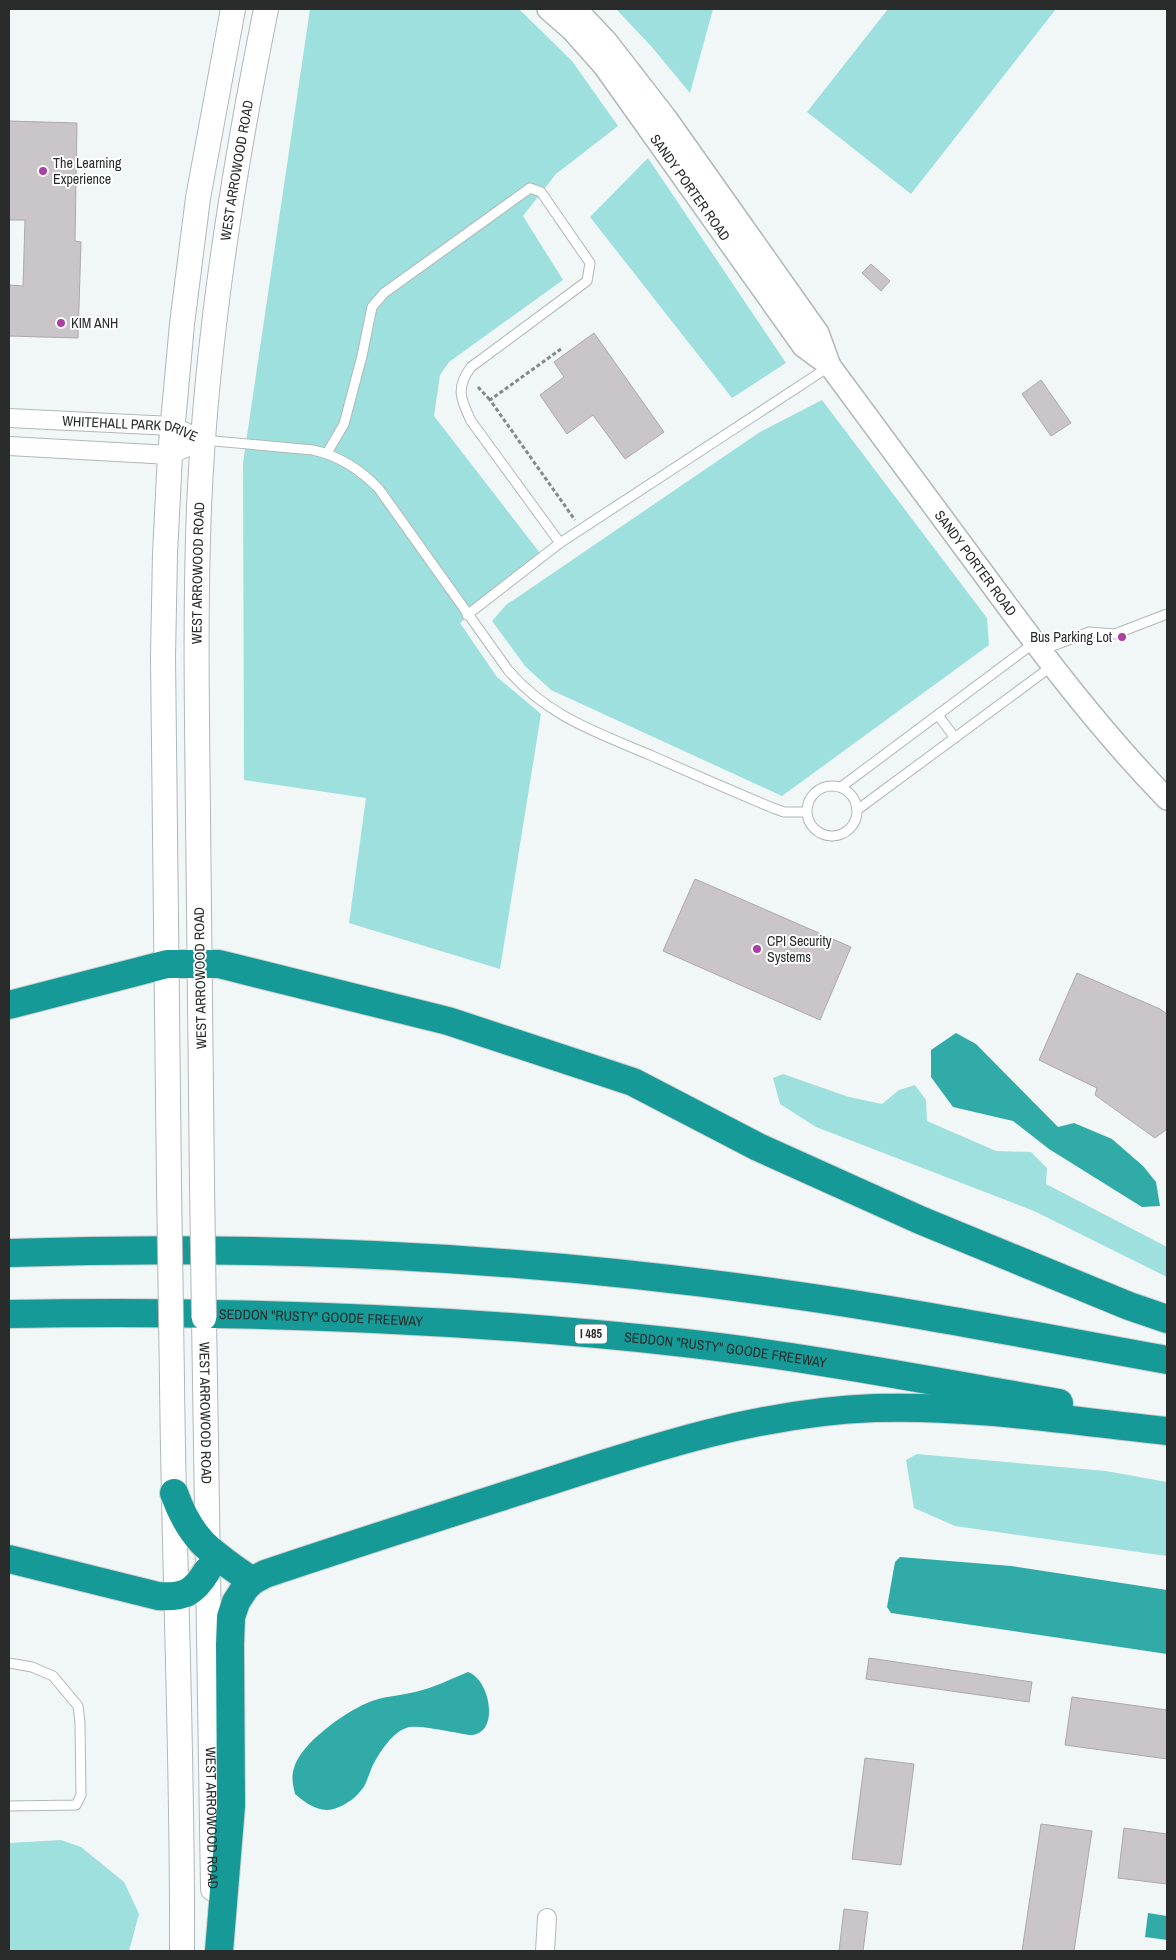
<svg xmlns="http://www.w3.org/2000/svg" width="1176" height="1960" font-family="'Archivo Narrow',sans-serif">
  <rect width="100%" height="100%" fill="#f1f7f7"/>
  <!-- green -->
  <g fill="#9de0dd">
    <polygon points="310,9 519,9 572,61 618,126 556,174 523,216 563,280 449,362 440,375 434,416 540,553 460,623 497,677 541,714 500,969 349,923 366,798 244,780 243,463"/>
    <polygon points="616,9 713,9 690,93 651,46"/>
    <polygon points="888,9 1056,9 911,194 807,112"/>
    <polygon points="648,158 786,363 732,398 590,217"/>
    <polygon points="822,400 987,618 989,645 782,796 551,690 525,666 492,621 506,605 760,432"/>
    <polygon points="783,1074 849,1097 882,1104 899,1090 915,1085 926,1100 927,1121 996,1151 1031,1152 1047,1168 1046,1184 1167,1247 1167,1277 1034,1211 816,1127 780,1104 773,1078"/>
    <polygon points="917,1454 1106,1471 1167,1482 1167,1556 955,1526 914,1508 906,1460"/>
    <polygon points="61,1840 81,1847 124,1882 139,1914 129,1951 9,1951 9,1843"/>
  </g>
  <!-- water -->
  <g fill="#31aba8">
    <polygon points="956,1033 976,1044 1058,1127 1074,1123 1112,1139 1143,1166 1156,1182 1160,1206 1142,1207 1049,1149 1013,1121 953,1107 931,1077 931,1050"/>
    <polygon points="900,1557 1011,1566 1167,1590 1167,1654 891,1613 887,1607 895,1562"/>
    <path d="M468 1672C491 1680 500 1735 470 1735 457 1733 420 1725 410 1727 393 1730 379 1753 372 1767 369 1774 367 1782 363 1788 356 1797 349 1803 339 1807 322 1815 308 1805 295 1794 293 1785 291 1777 294 1768 301 1743 344 1713 367 1703 382 1696 399 1696 415 1692 433 1688 451 1679 468 1672Z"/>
    <polygon points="1148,1913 1167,1916 1167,1940 1145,1937"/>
  </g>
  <!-- building -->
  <g fill="#c9c5c9" stroke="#aca8ab">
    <polygon points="9,121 77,123 75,241 81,242 78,338 9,336 9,285 23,286 25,220 9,220"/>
    <polygon points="871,264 890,281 881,291 862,273"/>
    <polygon points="594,333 664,432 625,459 593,415 567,434 540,395 564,377 554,362"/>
    <polygon points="1041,380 1071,423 1051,436 1022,394"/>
    <polygon points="695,879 851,947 820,1020 663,951"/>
    <polygon points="1077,973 1160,1009 1167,1014 1167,1129 1155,1138 1095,1095 1097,1088 1039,1060"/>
    <polygon points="869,1658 1032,1682 1029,1702 866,1679"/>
    <polygon points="1072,1697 1167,1710 1167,1759 1065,1745"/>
    <polygon points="865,1758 914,1764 901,1865 852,1859"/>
    <polygon points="1041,1824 1092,1831 1074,1951 1022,1951"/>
    <polygon points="1124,1828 1167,1834 1167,1884 1118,1878"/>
    <polygon points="844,1909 868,1912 863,1951 839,1951"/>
  </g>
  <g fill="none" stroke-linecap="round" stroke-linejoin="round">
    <!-- service casing -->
    <g stroke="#b1b7b7" stroke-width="11">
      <g id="service">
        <path d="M203 440 313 450C340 456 360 469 379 489L508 670C547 716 596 732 650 755 691 773 732 791 773 808L784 812H806"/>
        <path d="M327 453 344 424 362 356 372 307 384 293 530 188 541 192 590 263 587 281 471 367C455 388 461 400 471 421L560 543"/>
        <polyline points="467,615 560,543 830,366"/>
        <polyline points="1042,650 1089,632 1115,634 1167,614"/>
        <polyline points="938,715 955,738"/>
        <circle cx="832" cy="811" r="25"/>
        <polyline points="841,787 1034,643"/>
        <polyline points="857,810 1052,666"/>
        <polyline points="9,1663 32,1667 53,1676 78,1706 80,1723 81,1795 76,1805 9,1806"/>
      </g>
    </g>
    <!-- minor casing -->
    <g stroke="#b1b7b7" stroke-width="20">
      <g id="minor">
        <path id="s1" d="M9 418 172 426 203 440"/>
        <polyline points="9,446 170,455 203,440"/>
        <polyline points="545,1951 547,1918"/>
      </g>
    </g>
    <!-- tertiary casing -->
    <g stroke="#b1b7b7" stroke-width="24">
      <g id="tertiary">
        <path id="s2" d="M548 9 572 30 604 66 803 346 830 366"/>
        <path id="s3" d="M576 9 607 42 666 118 818 333 830 366C881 435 932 504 983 573 1041 652 1098 728 1167 799"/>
      </g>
    </g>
    <!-- secondary casing -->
    <g stroke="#b1b7b7" stroke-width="26">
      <g id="secondary">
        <path id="s4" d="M202 1184C201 1062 199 939 198 816 197 714 195 611 199 508 206 340 233 173 266 9"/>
        <polyline points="169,1185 163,656 165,554 170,455 182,324 198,198 233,9"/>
        <path id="s5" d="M204 1318 213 1889"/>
        <path d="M172 1381C174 1571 183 1761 182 1951"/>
      </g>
    </g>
    <!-- motorway casing -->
    <g stroke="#d0d1d1" stroke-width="30">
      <g id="motorway">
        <polyline points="9,1005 167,964 219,964 448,1021 633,1082 758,1147 920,1220 1129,1306 1167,1319"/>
        <path d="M9 1253C268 1244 529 1257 786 1294 914 1312 1040 1337 1167 1360"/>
        <path id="s6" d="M9 1314C232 1310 455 1318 676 1342 804 1356 932 1381 1059 1403"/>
        <path d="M174 1493C191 1541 212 1553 252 1581"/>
        <path d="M9 1559 158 1596C183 1598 194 1593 207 1571"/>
        <path d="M219 1951 231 1806 230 1644 231 1617 236 1602 245 1588 252 1581 265 1574C357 1543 451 1513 544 1483 651 1448 760 1412 875 1408 972 1405 1071 1421 1167 1431"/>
      </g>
    </g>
    <!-- path -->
    <g stroke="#858888" stroke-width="3" stroke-dasharray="4 2.5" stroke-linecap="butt">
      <polyline points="561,349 490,400 575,520"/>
      <polyline points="478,387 490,400"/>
    </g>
    <!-- service -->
    <use href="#service" stroke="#fff" stroke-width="9"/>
    <!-- minor -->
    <use href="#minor" stroke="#fff" stroke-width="18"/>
    <!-- tertiary -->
    <use href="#tertiary" stroke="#fff" stroke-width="21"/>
    <!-- secondary -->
    <use href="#secondary" stroke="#fff" stroke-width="24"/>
    <!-- motorway -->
    <use href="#motorway" stroke="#159a97" stroke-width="28"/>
    <!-- secondary-bridge casing -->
    <g stroke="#b1b7b7" stroke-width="26" stroke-linecap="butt">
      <g id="secondary-bridge">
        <polyline points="202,1184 204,1318"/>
        <polyline points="169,1185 172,1381"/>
      </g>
    </g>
    <!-- secondary-bridge -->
    <use href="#secondary-bridge" stroke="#fff" stroke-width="24"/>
  </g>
  <!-- markers -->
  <g fill="#a940a2" stroke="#fff" stroke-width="2">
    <circle cx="43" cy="171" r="5"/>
    <circle cx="61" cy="323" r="5"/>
    <circle cx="1122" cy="637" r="5"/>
    <circle cx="757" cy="949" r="5"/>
  </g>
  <g text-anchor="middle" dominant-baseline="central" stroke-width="4" stroke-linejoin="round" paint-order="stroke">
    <!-- shield labels -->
    <rect fill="#fff" stroke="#6a6b6b" stroke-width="1" x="575" y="1324.5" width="32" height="19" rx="4"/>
    <g font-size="12" font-weight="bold" fill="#2a2c2c">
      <text x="591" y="1334">I 485</text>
    </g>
    <!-- poi labels -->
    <g font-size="14" fill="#2a2c2c" stroke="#fff" text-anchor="start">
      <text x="53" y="163">The Learning<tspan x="53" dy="16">Experience</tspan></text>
      <text x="71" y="323">KIM ANH</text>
      <text x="1112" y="637" text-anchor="end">Bus Parking Lot</text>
      <text x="767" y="941">CPI Security<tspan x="767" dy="16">Systems</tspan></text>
    </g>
    <!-- street labels -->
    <g font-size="14" fill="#2a2c2c" stroke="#fff">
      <text stroke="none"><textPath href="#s4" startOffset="1016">WEST ARROWOOD ROAD</textPath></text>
      <text stroke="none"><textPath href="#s2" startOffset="229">SANDY PORTER ROAD</textPath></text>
      <text stroke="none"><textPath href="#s1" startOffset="122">WHITEHALL PARK DRIVE</textPath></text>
      <text stroke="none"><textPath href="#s3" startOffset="685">SANDY PORTER ROAD</textPath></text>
      <text stroke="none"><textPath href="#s4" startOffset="611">WEST ARROWOOD ROAD</textPath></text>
      <text transform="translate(200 978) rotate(-91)">WEST ARROWOOD ROAD</text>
      <text stroke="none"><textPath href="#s6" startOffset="312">SEDDON "RUSTY" GOODE FREEWAY</textPath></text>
      <text stroke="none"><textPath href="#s6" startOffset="718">SEDDON "RUSTY" GOODE FREEWAY</textPath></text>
      <text stroke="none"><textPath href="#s5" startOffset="95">WEST ARROWOOD ROAD</textPath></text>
      <text stroke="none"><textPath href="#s5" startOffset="500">WEST ARROWOOD ROAD</textPath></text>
    </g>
  </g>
  <!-- border -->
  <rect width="1176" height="1960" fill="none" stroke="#2a2c2c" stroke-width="20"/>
</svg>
